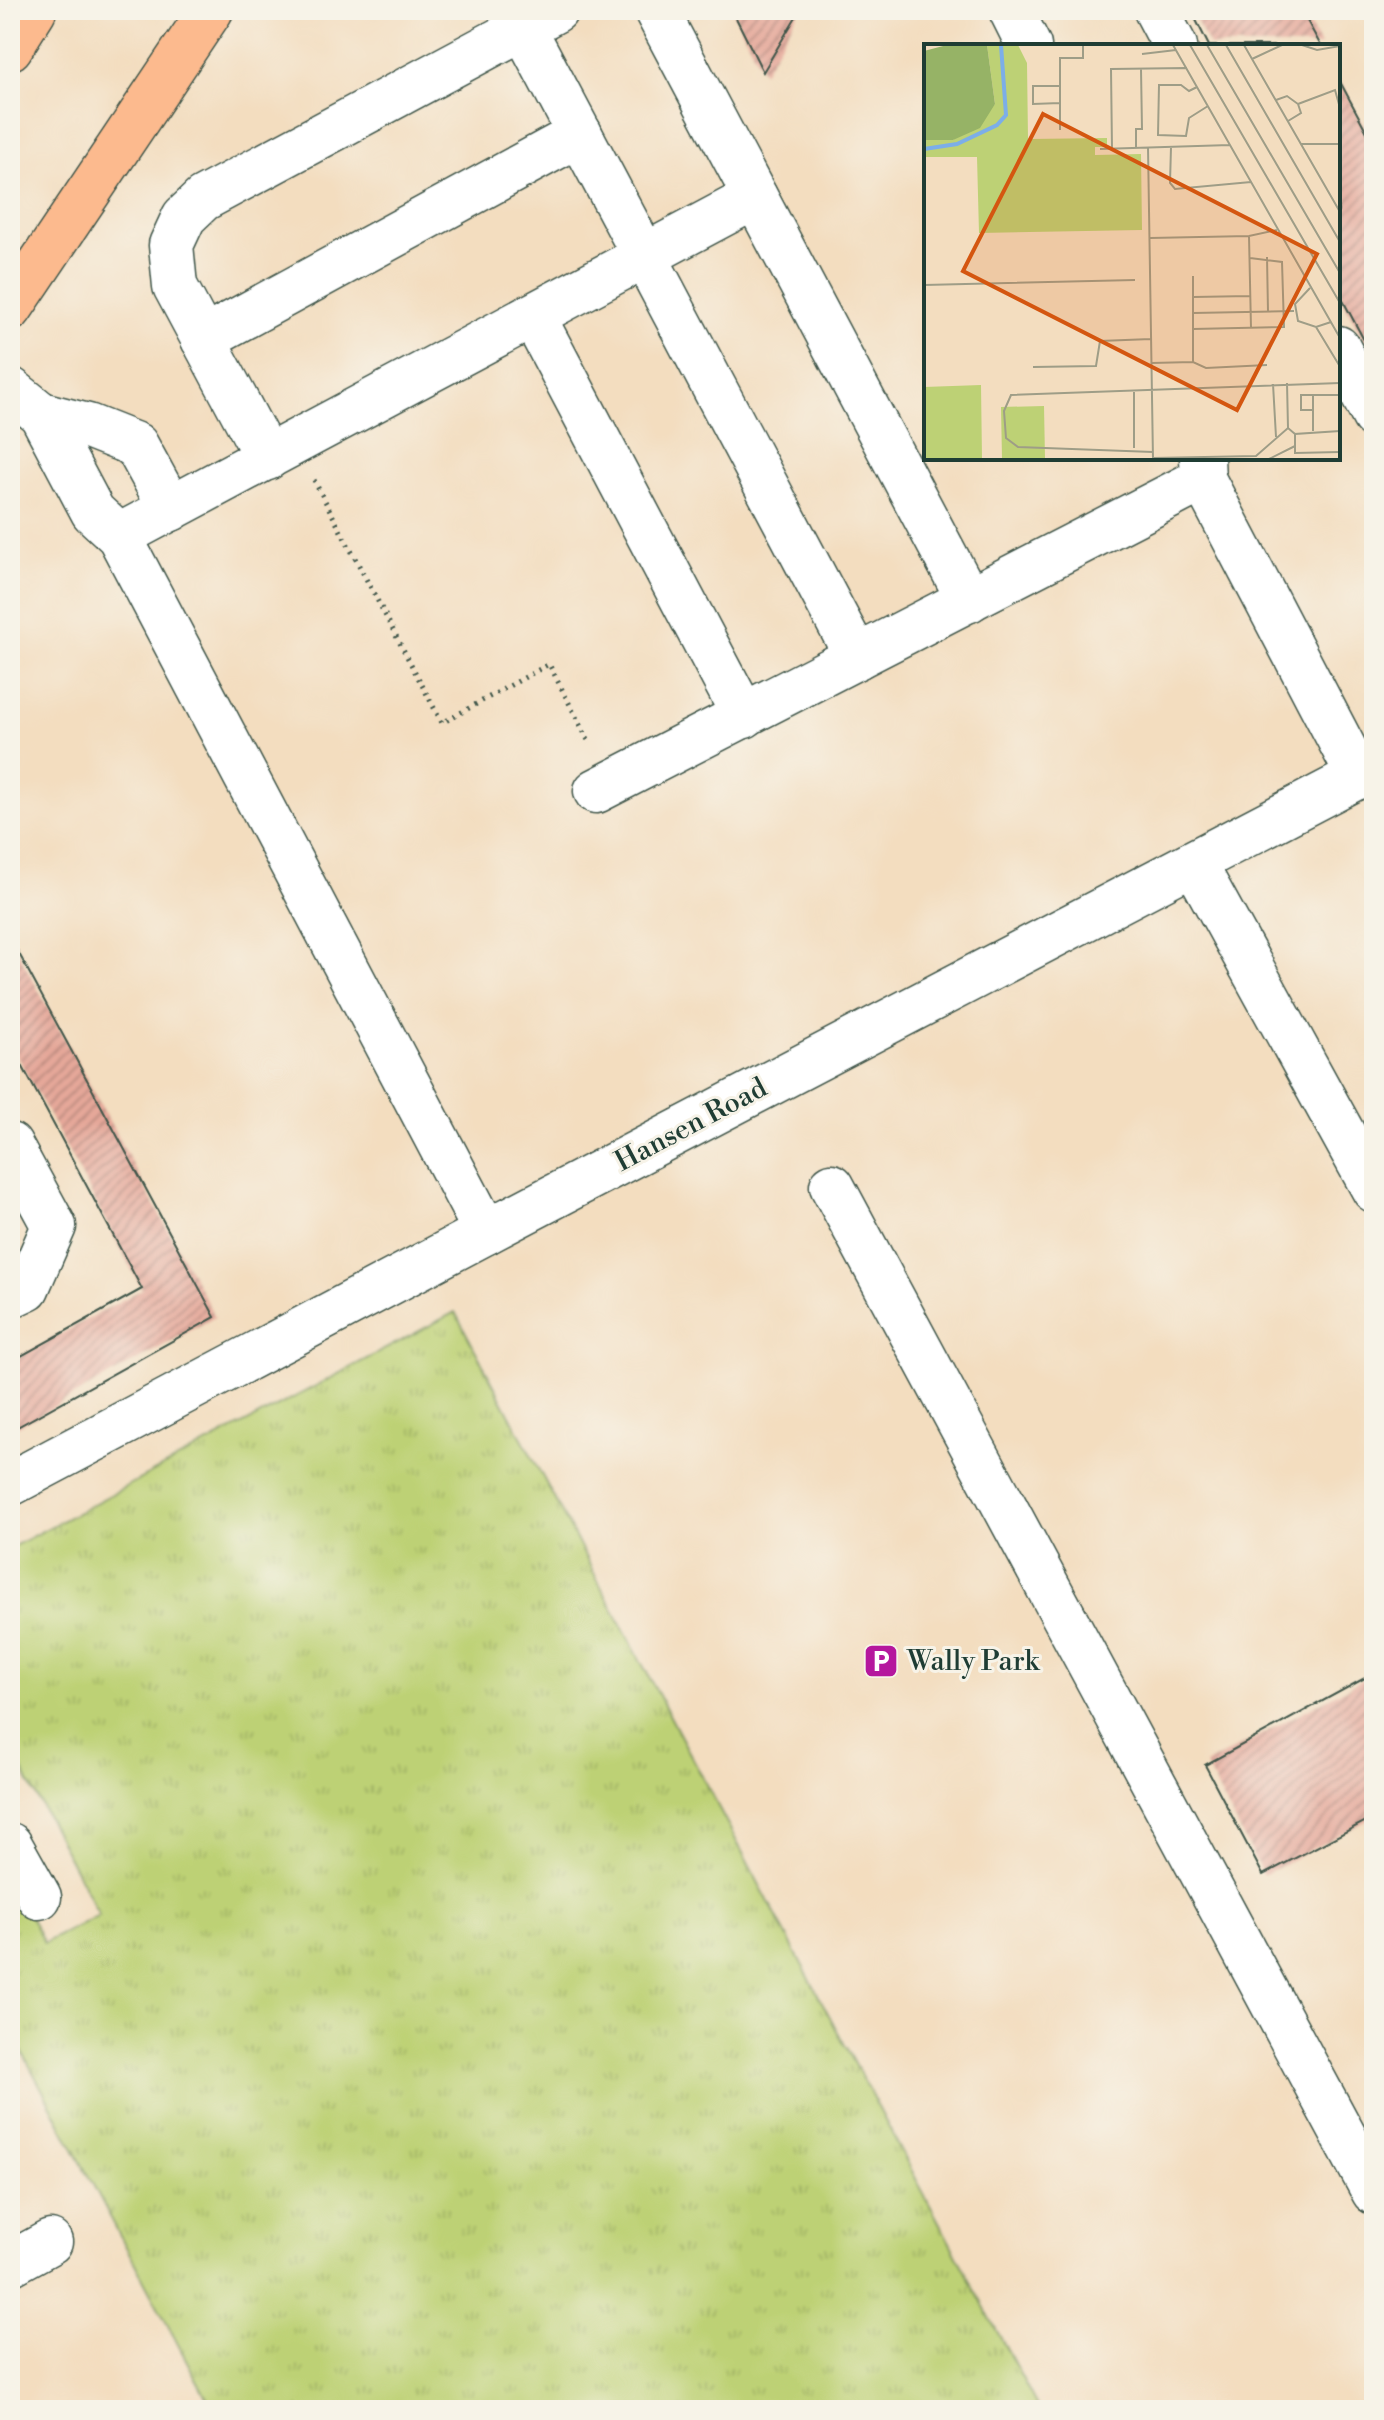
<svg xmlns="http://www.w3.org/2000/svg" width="1384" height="2420" font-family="'Libre Bodoni',serif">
  <defs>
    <pattern id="grass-tufts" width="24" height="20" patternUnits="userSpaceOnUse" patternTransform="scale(2)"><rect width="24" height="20" fill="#bdd175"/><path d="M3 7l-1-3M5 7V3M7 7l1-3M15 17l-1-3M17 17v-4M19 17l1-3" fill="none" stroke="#a2b466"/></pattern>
    <pattern id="building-hatch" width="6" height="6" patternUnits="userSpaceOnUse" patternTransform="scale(2)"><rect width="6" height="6" fill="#e5a799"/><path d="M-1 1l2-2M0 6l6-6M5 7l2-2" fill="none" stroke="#b9897e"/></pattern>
  </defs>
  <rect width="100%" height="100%" fill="#f7f3e8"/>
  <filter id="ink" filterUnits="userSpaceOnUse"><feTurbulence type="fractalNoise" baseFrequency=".0125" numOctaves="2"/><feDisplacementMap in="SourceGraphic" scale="16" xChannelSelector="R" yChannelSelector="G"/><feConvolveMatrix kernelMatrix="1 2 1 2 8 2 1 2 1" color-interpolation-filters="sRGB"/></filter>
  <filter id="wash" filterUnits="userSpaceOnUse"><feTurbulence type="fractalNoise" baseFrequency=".006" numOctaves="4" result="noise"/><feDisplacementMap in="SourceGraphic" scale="32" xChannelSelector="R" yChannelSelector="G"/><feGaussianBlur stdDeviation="1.8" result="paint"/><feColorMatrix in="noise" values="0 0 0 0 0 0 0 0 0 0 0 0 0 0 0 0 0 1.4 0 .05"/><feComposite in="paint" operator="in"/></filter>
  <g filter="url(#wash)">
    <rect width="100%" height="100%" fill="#f3ddbf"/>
    <!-- grass -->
    <polygon fill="url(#grass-tufts)" stroke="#6e8754" stroke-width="2" points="455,1312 1039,2410 213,2410 10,2029 10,1879 44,1943 99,1915 10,1746 10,1548"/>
    <g id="blocks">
      <!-- building -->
      <g fill="url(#building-hatch)">
        <polygon points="732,10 800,10 763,72"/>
        <polygon points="1191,10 1301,10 1321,46 1209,46"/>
        <polygon points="1338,78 1374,145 1374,359 1338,291"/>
        <polygon points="10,937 215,1317 10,1431 10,1362 142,1289 10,1043"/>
        <polygon points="1374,1673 1374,1817 1263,1875 1205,1765"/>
      </g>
    </g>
  </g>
  <g filter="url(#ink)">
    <use href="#blocks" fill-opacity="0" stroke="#3f5549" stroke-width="2"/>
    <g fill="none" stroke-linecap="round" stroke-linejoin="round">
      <!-- minor casing -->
      <g stroke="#3f5549" stroke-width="47">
        <g id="minor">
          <polyline points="514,10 857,657"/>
          <polyline points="656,10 969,600"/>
          <polyline points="1011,10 1029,46"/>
          <polyline points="1156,10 1175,46"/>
          <polyline points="533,316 744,716"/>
          <polyline points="203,339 580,134"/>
          <polyline points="1338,348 1374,416"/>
          <polyline points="10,389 41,414 93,512 119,536 486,1232"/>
          <polyline points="41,414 88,426 136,445 171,509"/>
          <polyline points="267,458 175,286 171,245 184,217 203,199 556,10"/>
          <polyline points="1202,458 1203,479 1359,777"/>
          <polyline points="119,536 755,197"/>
          <polyline points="596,791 1203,479"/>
          <polyline points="1194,863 1374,1190"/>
          <polyline points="10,1145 54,1226 27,1288 10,1296"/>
          <polyline points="832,1186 1374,2192"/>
          <polyline points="10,1484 486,1232 1374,768"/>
          <polyline points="10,1845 39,1897"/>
          <polyline points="10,2264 50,2242"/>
        </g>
      </g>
      <!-- major casing -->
      <g stroke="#3f5549" stroke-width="47">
        <polyline id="major" points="10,309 211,10"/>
      </g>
      <!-- highway casing -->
      <g stroke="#3f5549" stroke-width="47">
        <polyline id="highway" points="10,48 34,10"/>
      </g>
      <!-- path -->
      <polyline stroke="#3f5549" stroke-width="5" stroke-dasharray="2 6" stroke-linecap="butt" points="314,480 442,723 549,664 590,744"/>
      <!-- minor -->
      <use href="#minor" stroke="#fff" stroke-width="44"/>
      <!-- major -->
      <use href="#major" stroke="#fcba8e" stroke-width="44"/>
      <!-- highway -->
      <use href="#highway" stroke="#fcba8e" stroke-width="44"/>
    </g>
  </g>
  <!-- icons -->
  <defs>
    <g id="parking-square" transform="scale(1.8)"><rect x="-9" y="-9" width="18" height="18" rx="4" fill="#b5179e" stroke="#f7f3e8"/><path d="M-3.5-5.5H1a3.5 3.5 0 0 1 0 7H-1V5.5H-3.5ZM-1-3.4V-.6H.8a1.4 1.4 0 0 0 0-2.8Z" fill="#fff"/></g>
  </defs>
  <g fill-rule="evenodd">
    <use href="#parking-square" x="881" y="1661"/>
  </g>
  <g text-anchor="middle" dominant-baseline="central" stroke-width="6" stroke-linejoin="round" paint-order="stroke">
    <!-- street labels -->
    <g font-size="28" fill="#1f3d34" stroke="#f7f3e8">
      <text transform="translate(691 1125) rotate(-28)">Hansen Road</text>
    </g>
    <!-- poi labels -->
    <g font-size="28" fill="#1f3d34" stroke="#f7f3e8" text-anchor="start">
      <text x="907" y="1661">Wally Park</text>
    </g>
  </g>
  <!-- overview -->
  <g transform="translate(924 44)">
    <rect width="416" height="416" fill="#f3ddbf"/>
    <path d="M63 1H94L103 19 104 95 183 94V103H171V111L217 110 218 186 55 189 53 113H0V96H29L71 60ZM57 341 58 415H0V343Z" fill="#bdd175"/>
    <path d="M23 1H63L71 60 56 84 29 96H0V7Z" fill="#96b366"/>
    <path d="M120 362 121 415H78L77 363Z" fill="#bdd175"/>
    <path fill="none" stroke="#7caee8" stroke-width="4" d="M0 105 33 100 73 81 82 71 77 1"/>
    <path fill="none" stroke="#9e9d87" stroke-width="2" d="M249 1 416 294M266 1 416 259M283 1 416 229M302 1 416 198M320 1 416 168M378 1 393 6 416 2M218 10 252 6M328 15 358 1M136 42H109V60L136 59M273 43 265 47 257 41H235L234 91 262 92 265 74 284 62M352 56 363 52 374 60 377 69 364 77M374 60 411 46 416 64M136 86V14H159V1M377 100H416M224 103 229 415M247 103 246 139 251 145 327 138M212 104V85H218L217 25M176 105 306 101M188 105 187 25 263 24M325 192 327 284M226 194 325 192 353 186M343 213 344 268M269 232V318M0 241 211 236M386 244 371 260 374 277 392 283 407 278M269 253 326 252M269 269 370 267M392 283 415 321M269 285 360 283 358 218 326 214M227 319 269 318 282 324 343 321M109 323 172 322 176 297 227 295M363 339 364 384M349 340 352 393M210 348V404M389 350V387M389 366H377V351H416M416 387 371 390V409L416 408M229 408 94 403 82 394 80 367 87 351 416 339M229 414 332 412 364 384 371 390M345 415 371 402"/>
    <path fill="#d45610" fill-opacity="0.15" stroke="#d45610" stroke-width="4" d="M119 70 393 210 313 366 39 227Z"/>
    <rect width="416" height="416" fill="none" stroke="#1f3d34" stroke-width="4"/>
  </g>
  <!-- margin -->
  <rect width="1384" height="2420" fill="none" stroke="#f7f3e8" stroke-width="40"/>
</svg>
